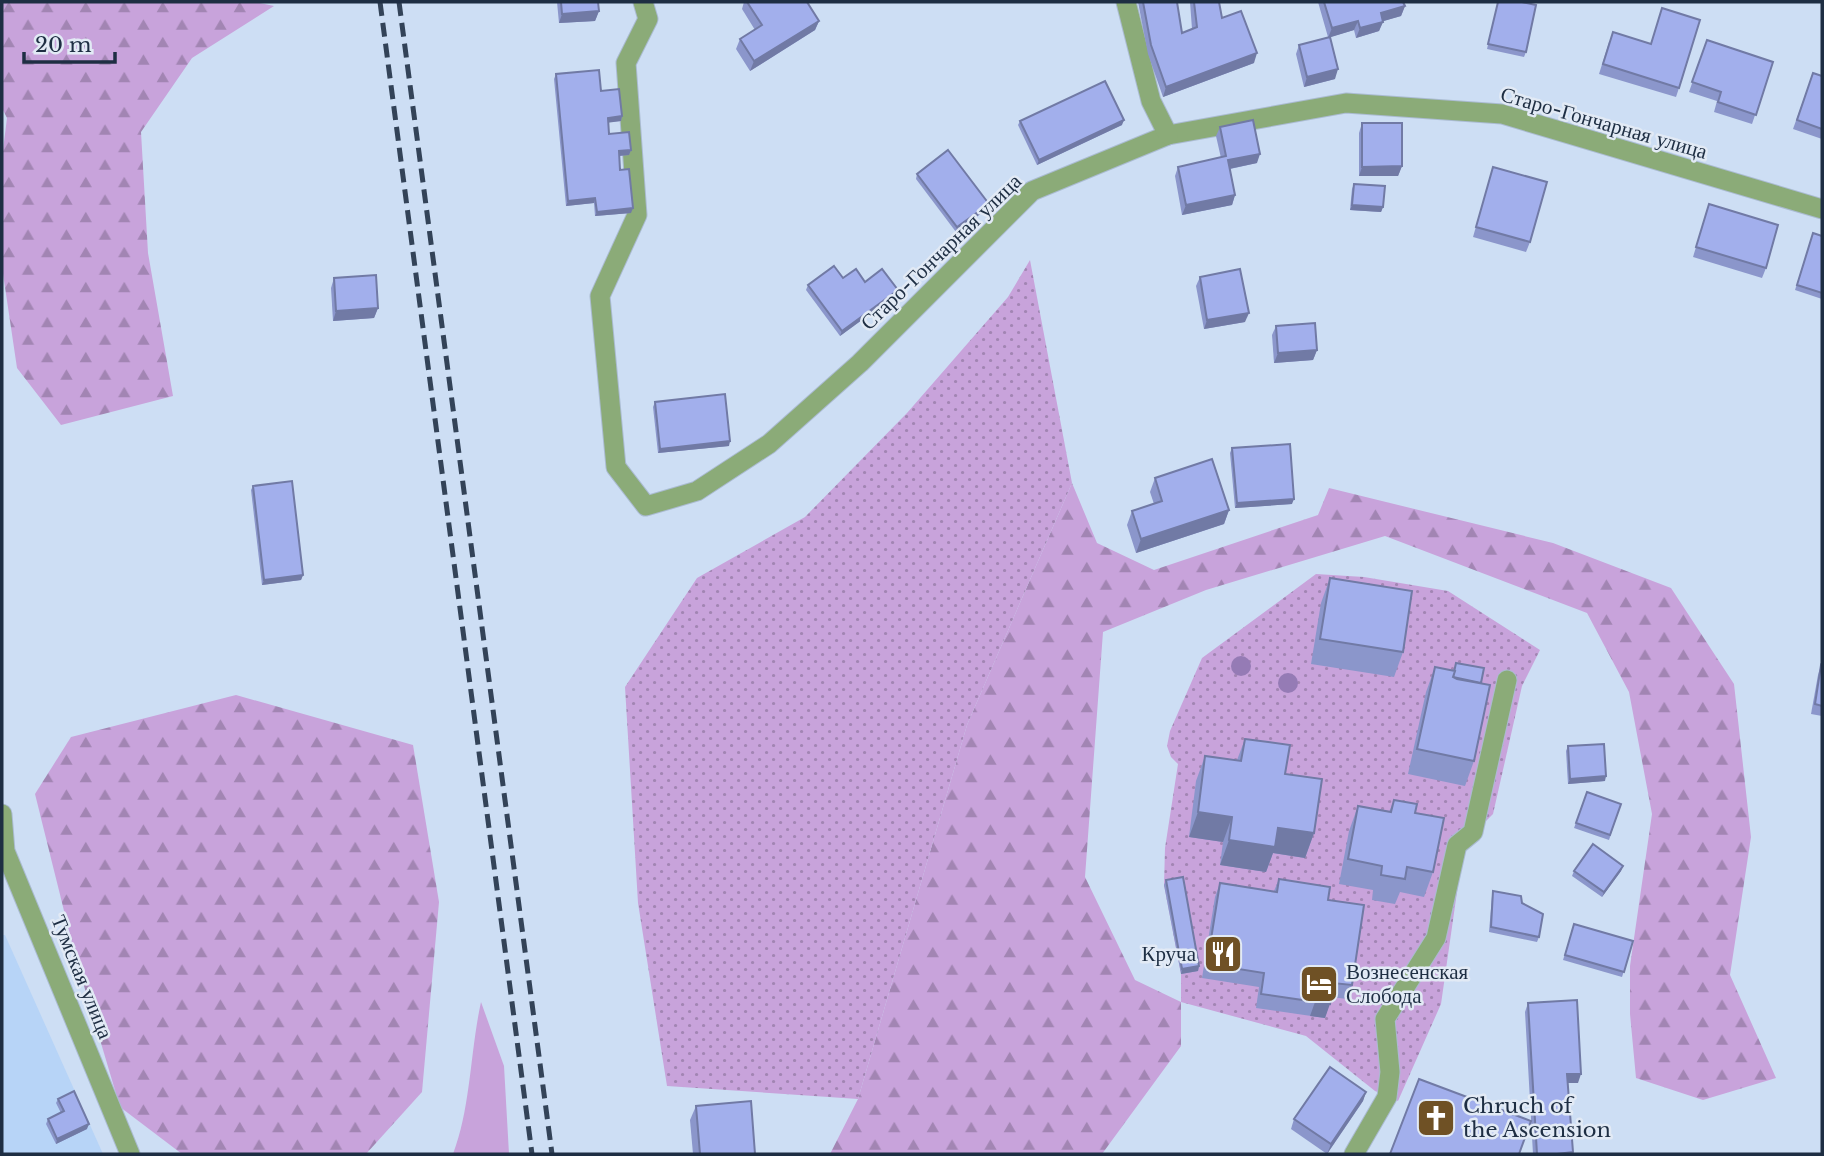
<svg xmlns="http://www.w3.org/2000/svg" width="1824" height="1156" font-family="'Libre Baskerville',serif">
  <defs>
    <pattern id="forest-firs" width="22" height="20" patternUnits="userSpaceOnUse" patternTransform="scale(1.75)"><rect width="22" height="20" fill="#c8a3db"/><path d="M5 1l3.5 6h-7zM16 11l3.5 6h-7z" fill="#a285b3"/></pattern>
    <pattern id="park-dots" width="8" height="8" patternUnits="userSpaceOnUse" patternTransform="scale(1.75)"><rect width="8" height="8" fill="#c8a3db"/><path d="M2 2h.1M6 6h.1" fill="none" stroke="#a285b3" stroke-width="1.8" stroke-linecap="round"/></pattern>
  </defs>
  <rect width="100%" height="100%" fill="#cddef4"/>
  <!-- built -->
  <polygon fill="#b7d4f7" points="2,935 5,935 103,1154 2,1154"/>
  <!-- grass -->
  <path fill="#c8a3db" d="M481 1002 504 1066 509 1154H453C471 1107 470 1052 481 1002Z"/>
  <!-- forest -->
  <g fill="url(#forest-firs)">
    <polygon points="2,2 255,2 274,6 192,58 141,132 148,253 173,396 61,425 17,368 2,267 2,158 7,118 2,108"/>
    <polygon points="1072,483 1097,543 1154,570 1318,515 1329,488 1553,543 1671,588 1734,684 1751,837 1730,975 1776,1078 1703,1100 1636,1078 1630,1014 1630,966 1652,814 1629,692 1587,613 1385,536 1206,590 1103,632 1085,877 1135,980 1181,1002 1181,1046 1102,1154 830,1154 858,1099 967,725"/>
    <polygon points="236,695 413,745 439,902 422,1092 366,1154 182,1154 120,1107 76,959 35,794 71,737"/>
  </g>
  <!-- park -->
  <g fill="url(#park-dots)">
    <polygon points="1030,260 1072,483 967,725 858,1099 667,1086 638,903 625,687 697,578 805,517 907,413 1008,297"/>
    <polygon points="1316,574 1364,577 1448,591 1540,650 1522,686 1493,814 1464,843 1441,1004 1398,1101 1375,1091 1306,1036 1181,1002 1181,974 1164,885 1165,848 1178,764 1171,757 1167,746 1170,731 1202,658"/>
  </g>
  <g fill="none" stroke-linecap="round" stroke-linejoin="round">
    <!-- minor casing -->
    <g stroke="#aabbd1" stroke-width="21">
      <g id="minor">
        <polyline points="643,2 648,19 626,63 637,215 600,296 616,467 646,506 697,491 769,444 860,363 1032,191 1168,135 1346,103 1502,114 1822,209"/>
        <polyline points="1126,2 1151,101 1168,135"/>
        <polyline points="2,814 5,851 130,1154"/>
        <polyline points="1354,1154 1387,1097 1390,1072 1385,1019 1436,938 1457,845 1473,832 1507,680"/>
      </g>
    </g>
    <!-- minor -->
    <use href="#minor" stroke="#8bab78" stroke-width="19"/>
    <!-- rail -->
    <g stroke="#334358" stroke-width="5" stroke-dasharray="14 7" stroke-linecap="butt">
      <polyline points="380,2 532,1154"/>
      <polyline points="399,2 552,1154"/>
    </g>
  </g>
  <!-- trees -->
  <g fill="#957bb5">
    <circle cx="1241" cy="666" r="10"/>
    <circle cx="1288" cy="683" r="10"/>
  </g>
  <!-- wall -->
  <g fill="#8b96cb">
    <polygon points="557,2 598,2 599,11 595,21 559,23"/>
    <polygon points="744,2 807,2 819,21 815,30 750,71 736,49 740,39 755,30 742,9"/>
    <polygon points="1138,2 1177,2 1182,33 1192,29 1190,2 1219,2 1222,18 1254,63 1163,97 1148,54"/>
    <polygon points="1318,2 1403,2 1405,6 1401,16 1383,21 1379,31 1356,38 1354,30 1330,37 1335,79 1304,87 1296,54 1299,45 1328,37"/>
    <polygon points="1498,2 1522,2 1526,52 1524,57 1487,49"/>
    <polygon points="1707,40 1773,62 1752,124 1714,112 1717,101 1689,92"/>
    <polygon points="1609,42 1679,88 1676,97 1599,74"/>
    <polygon points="1813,73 1822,76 1822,139 1793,129"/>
    <polygon points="556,74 601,91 622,116 621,121 608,122 609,134 631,150 629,155 619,156 620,170 631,213 595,216 594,203 566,206 554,79"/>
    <polygon points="1020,121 1122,125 1037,165 1018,125"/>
    <polygon points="1362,123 1402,166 1398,176 1359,176 1359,133"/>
    <polygon points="1220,127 1257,163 1230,169 1235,195 1232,205 1182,215 1175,176 1178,167 1221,158 1216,136"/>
    <polygon points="1493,167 1530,242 1526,252 1473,237"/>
    <polygon points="917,174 989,204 987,209 956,232 916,179"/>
    <polygon points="1354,184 1383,207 1381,212 1350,210 1352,189"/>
    <polygon points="1709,204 1766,268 1762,278 1693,257"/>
    <polygon points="1813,233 1822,236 1822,299 1795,290"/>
    <polygon points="1200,277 1245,322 1204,329 1196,286"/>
    <polygon points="334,278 378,308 374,318 333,321 331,288"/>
    <polygon points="843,278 865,282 898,290 896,295 840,336 806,290 808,285"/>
    <polygon points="1276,326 1317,350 1313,360 1274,363 1272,335"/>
    <polygon points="655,402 729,446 658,453 653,407"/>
    <polygon points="1232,448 1292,504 1235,508 1230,453"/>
    <polygon points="1155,478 1229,510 1224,524 1136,553 1127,525 1132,511 1154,504 1150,492"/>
    <polygon points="253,486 303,575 301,580 262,585 251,490"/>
    <polygon points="1330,578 1403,652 1394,677 1311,664 1321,603"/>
    <polygon points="1456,663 1481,683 1474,761 1465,786 1408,774 1426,692 1435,667 1453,671"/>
    <polygon points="1821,665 1822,666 1822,716 1811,714 1818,675"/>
    <polygon points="1245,739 1285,774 1314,833 1305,858 1273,853 1266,872 1220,865 1223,842 1189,837 1196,781 1205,756 1237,760"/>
    <polygon points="1568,746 1605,781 1568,784 1566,751"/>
    <polygon points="1587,792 1621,804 1609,840 1574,828"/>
    <polygon points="1394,800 1415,813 1433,872 1424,897 1400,892 1395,904 1372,900 1373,890 1339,884 1349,831 1358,806 1389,812"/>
    <polygon points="1623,866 1621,871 1602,897 1572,876 1574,871"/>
    <polygon points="1279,879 1328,900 1352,985 1347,999 1331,997 1325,1018 1256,1008 1259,987 1202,978 1215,897 1220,883 1274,891"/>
    <polygon points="1166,880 1199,966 1198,971 1181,974 1164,885"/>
    <polygon points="1493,891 1522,903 1539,937 1537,942 1489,932 1492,896"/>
    <polygon points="1574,924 1633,941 1622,977 1563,960"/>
    <polygon points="1528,1003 1578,1083 1568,1083 1573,1154 1533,1154 1525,1012"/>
    <polygon points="1366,1092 1363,1101 1327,1154 1291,1129 1294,1119"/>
    <polygon points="58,1099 87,1129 56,1144 46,1124 48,1119 61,1113 56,1103"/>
    <polygon points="696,1106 755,1154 693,1154 690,1120"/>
  </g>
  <!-- shaded-wall -->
  <g fill="#717aa5">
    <polygon points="1405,6 1401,16 1377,23 1381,13"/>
    <polygon points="599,11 595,21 559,23 562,14"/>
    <polygon points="819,21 815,30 750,71 754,61"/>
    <polygon points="1358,21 1354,30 1328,38 1332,28"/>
    <polygon points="1383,22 1379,31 1356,38 1360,28"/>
    <polygon points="1257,53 1254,63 1163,97 1166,87"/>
    <polygon points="1338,69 1335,79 1304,87 1307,77"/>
    <polygon points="622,116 621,121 606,123 608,118"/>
    <polygon points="1124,120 1122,125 1037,165 1039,160"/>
    <polygon points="631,150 629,155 617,156 619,151"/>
    <polygon points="1260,154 1257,163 1224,170 1228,160"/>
    <polygon points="1402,166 1398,176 1359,176 1362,167"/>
    <polygon points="1235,195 1232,205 1182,215 1186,205"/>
    <polygon points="595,198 594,203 566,206 568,201"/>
    <polygon points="989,204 987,209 956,232 957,227"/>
    <polygon points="1352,205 1383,207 1381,212 1350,210"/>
    <polygon points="633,208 631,213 595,216 597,212"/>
    <polygon points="898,290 896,295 840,336 842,331"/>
    <polygon points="378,308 374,318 333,321 336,311"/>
    <polygon points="1249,313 1245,322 1204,329 1207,320"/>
    <polygon points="1317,350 1313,360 1274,363 1278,353"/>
    <polygon points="730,441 729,446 658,453 660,449"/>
    <polygon points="1294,499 1292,504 1235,508 1237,503"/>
    <polygon points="1229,510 1224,524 1136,553 1141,539"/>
    <polygon points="303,575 301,580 262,585 264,580"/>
    <polygon points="1606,776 1605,781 1568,784 1570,779"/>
    <polygon points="1198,812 1232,817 1223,842 1189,837"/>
    <polygon points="1278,828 1314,833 1305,858 1273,853 1266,872 1220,865 1229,840"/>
    <polygon points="1623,866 1621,871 1602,897 1604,892"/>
    <polygon points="1199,966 1198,971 1181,974 1182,969"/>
    <polygon points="1315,1002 1330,1004 1325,1018 1310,1016"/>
    <polygon points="1567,1074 1581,1074 1578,1083 1564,1083"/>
    <polygon points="1366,1092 1363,1101 1327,1154 1331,1144"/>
    <polygon points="89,1124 87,1129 56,1144 57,1139"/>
  </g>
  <!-- building -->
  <g fill="#a2afec" stroke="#717aa5" stroke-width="2">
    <polygon points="561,2 598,2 599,11 562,14"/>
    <polygon points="747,2 807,2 819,21 754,61 740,39 762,25"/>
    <polygon points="1143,2 1177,2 1182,33 1197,27 1194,2 1219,2 1222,18 1241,11 1257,53 1166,87 1151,45"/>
    <polygon points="1324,2 1403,2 1405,6 1381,13 1383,22 1360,28 1358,21 1332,28"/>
    <polygon points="1498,2 1522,2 1536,5 1526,52 1488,44"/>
    <polygon points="1662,8 1700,20 1679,88 1603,64 1613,32 1651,44"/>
    <polygon points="1330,37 1338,69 1307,77 1299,45"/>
    <polygon points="1707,40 1773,62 1756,115 1718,102 1721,92 1692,82"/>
    <polygon points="599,70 601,91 619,89 622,116 608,118 609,134 629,132 631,150 619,151 620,170 629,169 633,208 597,212 595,198 568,201 556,74"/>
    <polygon points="1813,73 1822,76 1822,129 1797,120"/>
    <polygon points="1105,81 1124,120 1039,160 1020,121"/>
    <polygon points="1253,120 1260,154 1228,160 1235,195 1186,205 1178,167 1226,156 1220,127"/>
    <polygon points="1362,123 1402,123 1402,166 1362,167"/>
    <polygon points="948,150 989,204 957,227 917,174"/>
    <polygon points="1493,167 1547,182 1530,242 1476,227"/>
    <polygon points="1354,184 1385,186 1383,207 1352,205"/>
    <polygon points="1709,204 1778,225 1766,268 1696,247"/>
    <polygon points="1813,233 1822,236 1822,293 1797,285"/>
    <polygon points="834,266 843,278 856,269 865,282 882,269 898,290 842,331 808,285"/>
    <polygon points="1240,269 1249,313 1207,320 1200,277"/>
    <polygon points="376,275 378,308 336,311 334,278"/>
    <polygon points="1315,323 1317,350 1278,353 1276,326"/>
    <polygon points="725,394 730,441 660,449 655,402"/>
    <polygon points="1290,444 1294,499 1237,503 1232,448"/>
    <polygon points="1212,459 1229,510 1141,539 1132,511 1162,501 1155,478"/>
    <polygon points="292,481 303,575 264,580 253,486"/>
    <polygon points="1330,578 1412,591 1403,652 1320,639"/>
    <polygon points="1456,663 1484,668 1481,683 1453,677"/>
    <polygon points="1821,665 1822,666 1822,706 1815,704"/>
    <polygon points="1435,667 1455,671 1453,677 1457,679 1490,685 1474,761 1417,749"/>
    <polygon points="1245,739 1290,745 1285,774 1322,779 1314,833 1278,828 1275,847 1229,840 1232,817 1198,812 1205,756 1241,761"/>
    <polygon points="1604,744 1606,776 1570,779 1568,746"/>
    <polygon points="1587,792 1621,804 1610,835 1576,823"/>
    <polygon points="1394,800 1417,804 1415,813 1444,818 1433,872 1407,867 1405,879 1381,875 1382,866 1348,859 1358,806 1391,812"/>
    <polygon points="1593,844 1623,866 1604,892 1574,871"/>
    <polygon points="1183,877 1199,966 1182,969 1166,880"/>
    <polygon points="1279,879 1330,887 1328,900 1364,905 1352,985 1333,983 1330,1004 1261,994 1264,973 1207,964 1220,883 1277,892"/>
    <polygon points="1493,891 1521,896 1522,903 1543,914 1539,937 1491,927"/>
    <polygon points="1574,924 1633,941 1624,972 1565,955"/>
    <polygon points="1577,1000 1581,1074 1567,1074 1573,1152 1557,1154 1537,1154 1528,1003"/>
    <polygon points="1330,1067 1366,1092 1331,1144 1294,1119"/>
    <polygon points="1419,1079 1531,1121 1519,1154 1390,1154"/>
    <polygon points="74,1091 89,1124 57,1139 48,1119 64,1111 58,1099"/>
    <polygon points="751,1101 755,1154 700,1154 696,1106"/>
  </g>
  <!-- icons -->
  <defs>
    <g id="restaurant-square" transform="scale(2.0125)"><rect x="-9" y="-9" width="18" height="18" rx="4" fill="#6f5125" stroke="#e2eaf5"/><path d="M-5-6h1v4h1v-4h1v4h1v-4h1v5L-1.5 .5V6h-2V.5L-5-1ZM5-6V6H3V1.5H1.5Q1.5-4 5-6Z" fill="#fff"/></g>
    <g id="hotel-square" transform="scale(2.0125)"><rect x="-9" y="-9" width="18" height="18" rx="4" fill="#6f5125" stroke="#e2eaf5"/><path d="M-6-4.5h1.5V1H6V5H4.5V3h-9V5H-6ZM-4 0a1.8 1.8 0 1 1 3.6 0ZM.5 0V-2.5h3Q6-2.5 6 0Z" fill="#fff"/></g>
    <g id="church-square" transform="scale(2.0125)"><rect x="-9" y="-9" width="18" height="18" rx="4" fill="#6f5125" stroke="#e2eaf5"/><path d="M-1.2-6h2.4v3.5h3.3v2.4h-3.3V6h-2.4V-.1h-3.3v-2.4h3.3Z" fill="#fff"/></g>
  </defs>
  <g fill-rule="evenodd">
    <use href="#restaurant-square" x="1223" y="954"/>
    <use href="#hotel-square" x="1319" y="984"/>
    <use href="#church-square" x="1436" y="1118"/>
  </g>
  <g text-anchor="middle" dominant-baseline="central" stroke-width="5" stroke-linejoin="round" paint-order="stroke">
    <!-- street labels -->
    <g font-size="21" fill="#1e2e43" stroke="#e2eaf5">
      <text transform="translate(1604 123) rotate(16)">Старо-Гончарная улица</text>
      <text transform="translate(941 252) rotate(-44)">Старо-Гончарная улица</text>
      <text transform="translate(82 977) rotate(68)">Тумская улица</text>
    </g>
    <!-- poi labels -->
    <g font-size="21" fill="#1e2e43" stroke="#e2eaf5" text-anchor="start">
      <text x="1196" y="954" text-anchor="end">Круча</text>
      <text x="1346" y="972">Вознесенская<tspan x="1346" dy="24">Слобода</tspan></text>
      <text x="1463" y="1106">Chruch of<tspan x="1463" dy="24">the Ascension</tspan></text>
    </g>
  </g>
  <!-- border -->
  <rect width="1824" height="1156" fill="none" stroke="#1e2e43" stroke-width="7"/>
  <!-- scale -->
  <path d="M24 52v10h91v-10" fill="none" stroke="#1e2e43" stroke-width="3.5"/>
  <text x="35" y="52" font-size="21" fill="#1e2e43" stroke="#e2eaf5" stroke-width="5" paint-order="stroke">20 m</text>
</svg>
